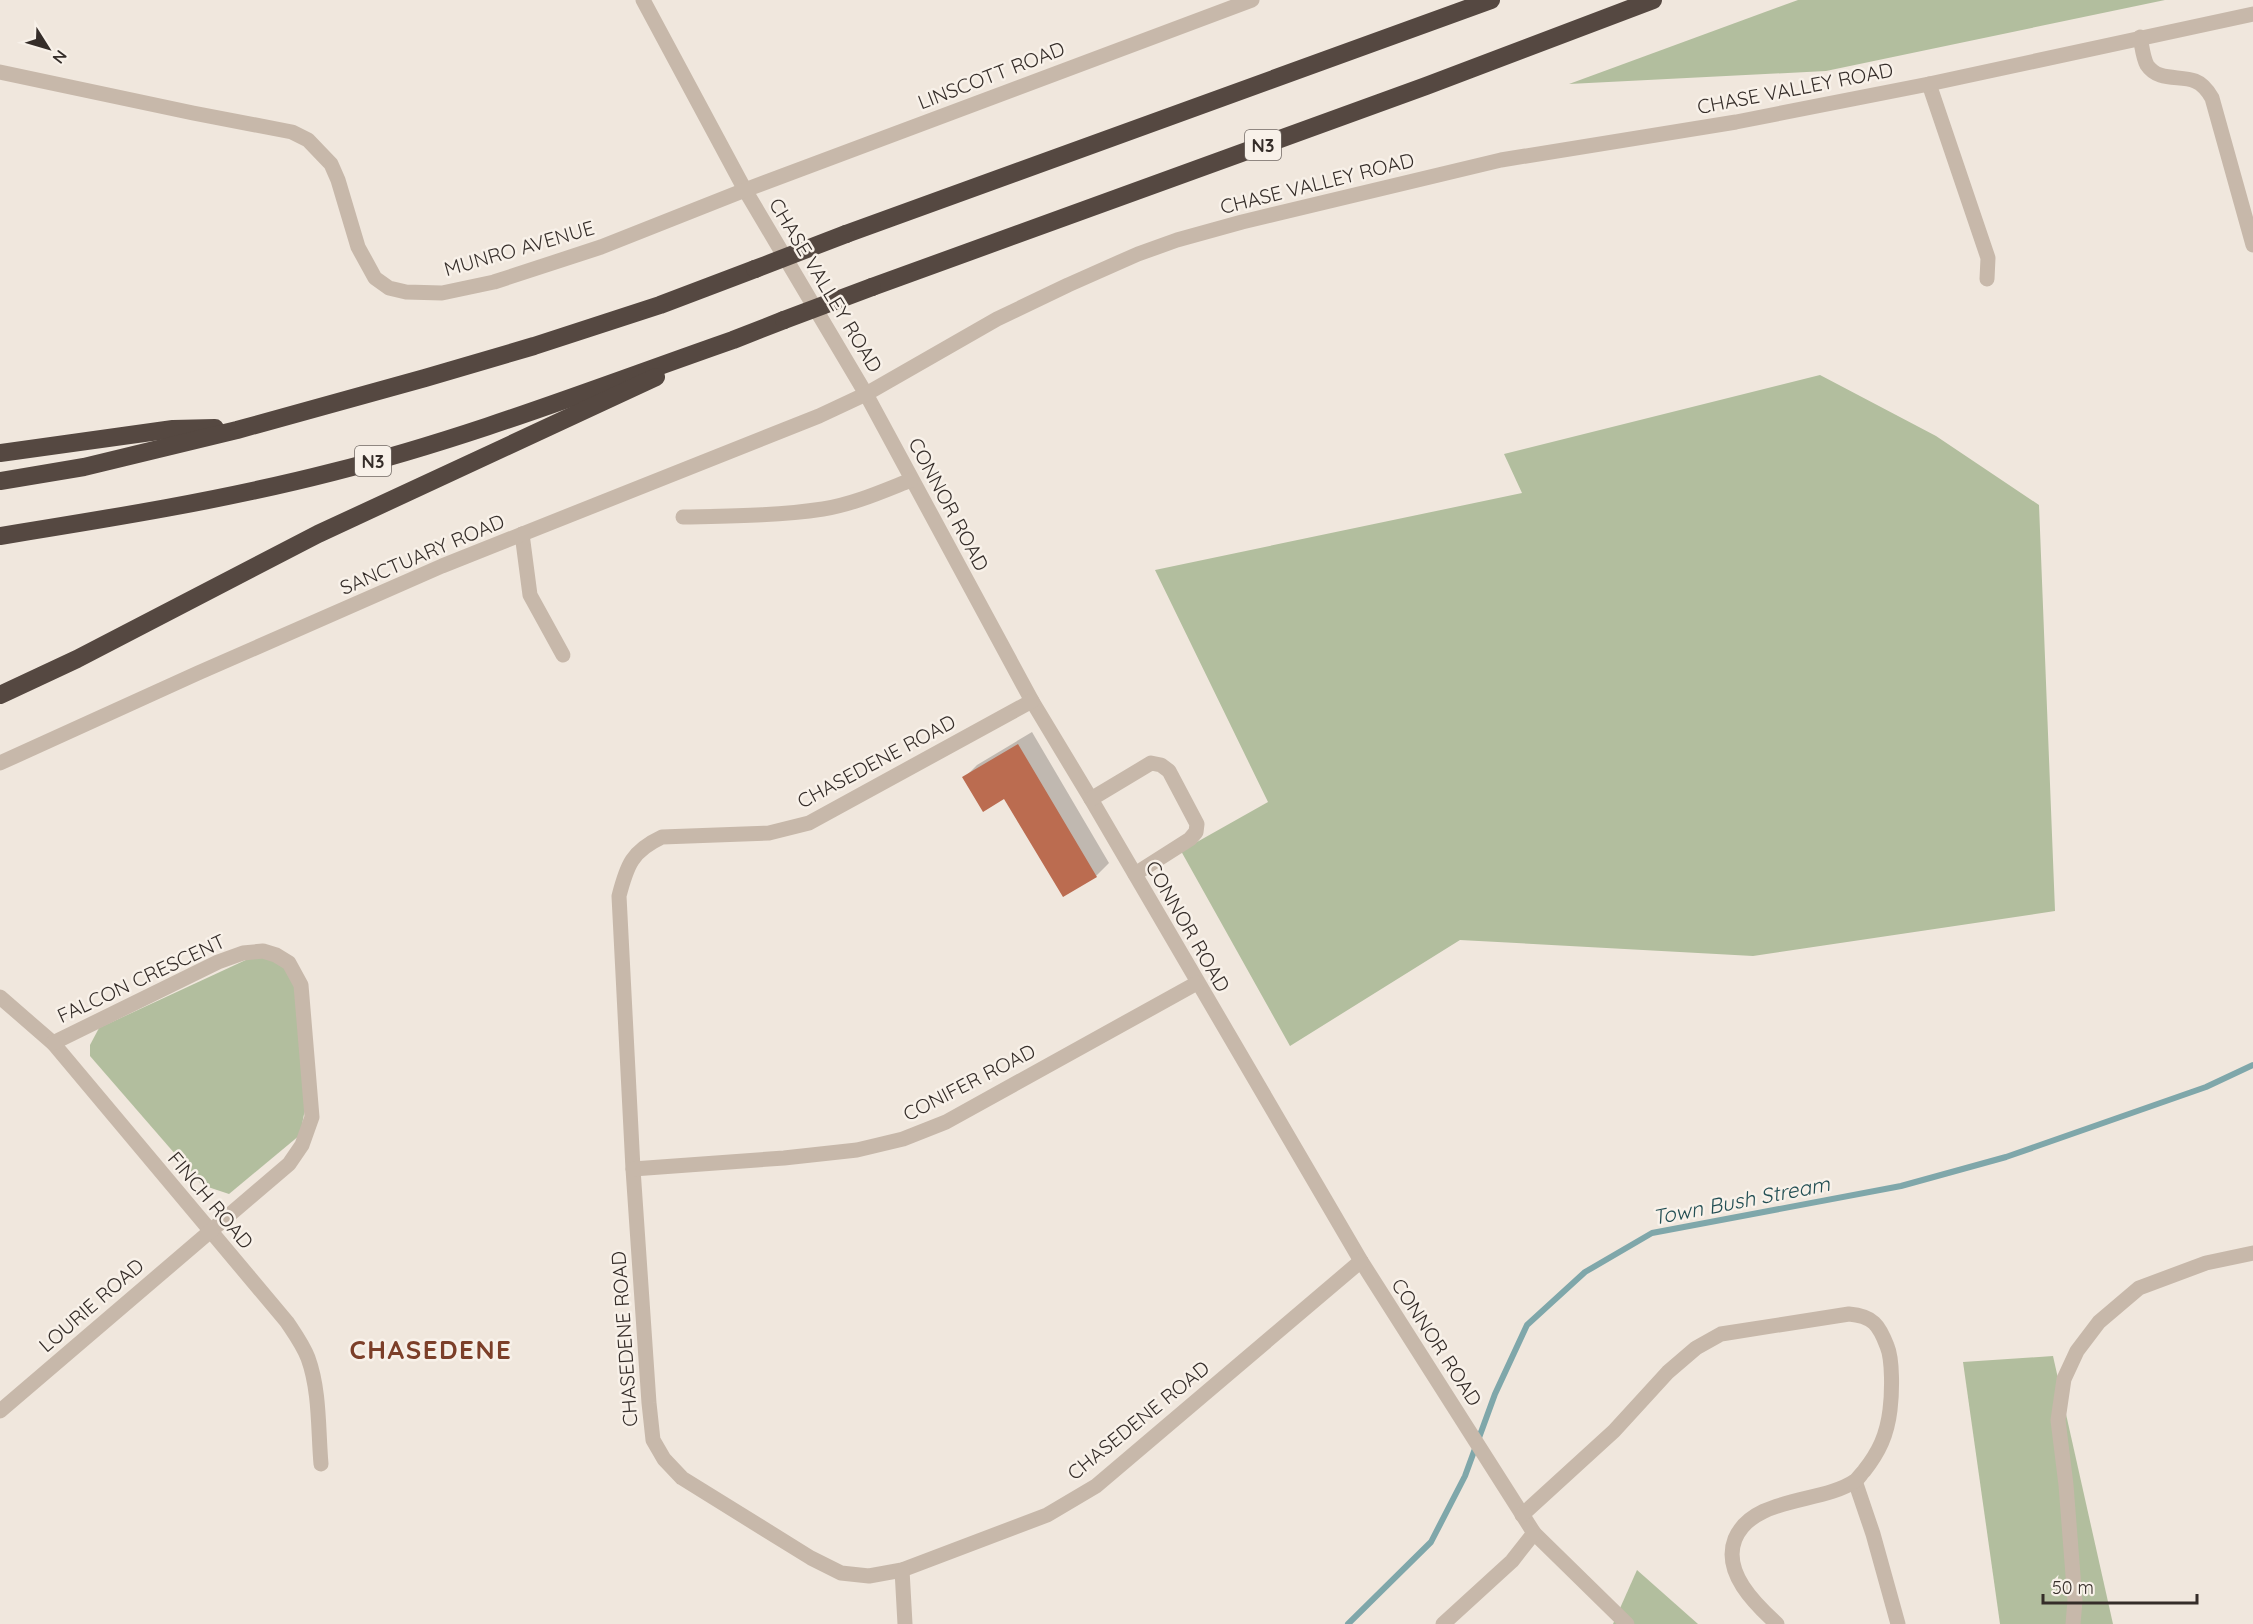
<svg xmlns="http://www.w3.org/2000/svg" width="2253" height="1624" font-family="Quicksand,sans-serif">
  <rect width="100%" height="100%" fill="#f0e7dd"/>
  <!-- green -->
  <g fill="#b2be9e">
    <polygon points="1798,0 2165,0 1826,71 1569,84"/>
    <polygon points="1820,375 1936,436 2039,505 2055,911 1753,956 1460,940 1290,1046 1181,851 1268,802 1155,570 1522,493 1504,454"/>
    <polygon points="261,953 279,957 297,984 305,1109 300,1135 229,1194 202,1185 90,1056 90,1045 99,1028"/>
    <polygon points="2053,1356 2113,1624 2000,1624 1963,1362"/>
    <polygon points="1637,1570 1698,1624 1613,1624"/>
  </g>
  <!-- shadow -->
  <polygon fill="#0003" points="1032,732 1109,863 1096,876 1005,797 964,778 977,765"/>
  <g fill="none" stroke-linecap="round" stroke-linejoin="round">
    <!-- stream -->
    <polyline stroke="#7fa7aa" stroke-width="6" points="1348,1624 1431,1542 1465,1476 1495,1394 1527,1325 1585,1272 1652,1233 1901,1186 2006,1157 2206,1087 2253,1065"/>
  </g>
  <!-- building -->
  <polygon fill="#bb6c50" points="1018,744 1097,877 1063,897 1004,799 983,812 962,777"/>
  <g fill="none" stroke-linecap="round" stroke-linejoin="round">
    <!-- minor -->
    <g stroke="#c7b8aa" stroke-width="15">
      <polyline points="643,0 745,190 866,394 1032,701 1091,799 1361,1261 1534,1533 1627,1624"/>
      <path d="M2140 37C2142 46 2143 58 2147 65 2158 82 2180 75 2195 81 2203 84 2208 91 2212 98L2253 245"/>
      <polyline points="0,72 193,113 292,132 308,140 331,164 338,180 358,247 375,278 389,288 406,292 442,293 494,282 601,247 745,190 1252,0"/>
      <polyline points="1929,84 1988,258 1987,279"/>
      <path d="M683 517C729 516 777 516 823 509 854 504 883 491 911 480"/>
      <polyline points="522,534 530,595 563,655"/>
      <path d="M1032 701 809 823 769 833 662 837C632 851 627 865 619 896L633 1169 649 1403 653 1440 664 1459 682 1478 811 1558 841 1573 869 1576 902 1570 1047 1515 1096 1486 1361 1261"/>
      <polyline points="0,763 198,673 442,566 819,416 866,394 997,319 1068,285 1138,254 1177,240 1242,222 1501,160 1736,122 1929,84 2253,14"/>
      <polyline points="1091,799 1151,763 1161,765 1169,771 1197,824 1196,832 1190,839 1135,874"/>
      <path d="M0 997 53 1043 287 1322C295 1334 303 1345 308 1358 320 1391 318 1430 321 1464"/>
      <polyline points="633,1169 784,1158 857,1150 903,1139 946,1122 1197,983"/>
      <polyline points="0,1411 289,1164 302,1145 312,1117 301,985 289,963 276,955 263,951 243,953 218,962 53,1043"/>
      <polyline points="1855,1481 1873,1534 1898,1624"/>
      <path d="M1522 1515 1614 1431 1668 1372 1696 1348 1721 1334 1849 1314C1873 1316 1879 1325 1887 1346 1893 1360 1892 1394 1890 1410 1887 1435 1879 1452 1864 1471 1861 1474 1858 1479 1855 1481 1821 1504 1753 1496 1735 1539 1722 1572 1755 1604 1777 1624"/>
      <polyline points="902,1570 905,1624"/>
      <polyline points="1443,1624 1512,1561 1534,1533"/>
      <polyline points="2073,1624 2075,1601 2066,1485 2058,1420 2064,1379 2077,1351 2099,1322 2139,1288 2206,1263 2253,1253"/>
    </g>
    <!-- highway -->
    <g stroke="#554841" stroke-width="18">
      <polyline points="846,234 1491,0"/>
      <polyline points="872,287 1426,86 1653,0"/>
      <polyline points="0,453 173,429 215,428"/>
      <polyline points="0,481 84,467 237,430 425,378 534,346 660,305 755,269"/>
      <path d="M0 536C112 518 224 500 333 472 469 438 601 386 733 340L784 320"/>
      <polyline points="0,695 77,659 318,534 656,377"/>
    </g>
    <!-- highway-bridge -->
    <g stroke="#554841" stroke-width="18">
      <polyline points="755,269 846,234"/>
      <polyline points="784,320 872,287"/>
    </g>
  </g>
  <g text-anchor="middle" dominant-baseline="central" stroke-width="5" stroke-linejoin="round" paint-order="stroke">
    <!-- shield labels -->
    <g fill="#f8f1e9" stroke="#706863" stroke-width="1.5">
      <rect x="1245" y="130" width="36" height="30" rx="4.5"/>
      <rect x="355" y="446" width="36" height="30" rx="4.5"/>
    </g>
    <g font-size="18" font-weight="bold" fill="#352d29">
      <text x="1263" y="145">N3</text>
      <text x="373" y="461">N3</text>
    </g>
    <!-- street labels -->
    <g font-size="20" fill="#352d29" stroke="#f8f1e9">
      <text transform="translate(991 75) rotate(-21)">LINSCOTT ROAD</text>
      <text transform="translate(1795 88) rotate(-11)">CHASE VALLEY ROAD</text>
      <text transform="translate(1317 183) rotate(-14)">CHASE VALLEY ROAD</text>
      <text transform="translate(519 248) rotate(-16)">MUNRO AVENUE</text>
      <text transform="translate(826 285) rotate(59)">CHASE VALLEY ROAD</text>
      <text transform="translate(949 504) rotate(62)">CONNOR ROAD</text>
      <text transform="translate(422 554) rotate(-23)">SANCTUARY ROAD</text>
      <text transform="translate(876 761) rotate(-28)">CHASEDENE ROAD</text>
      <text transform="translate(1188 926) rotate(60)">CONNOR ROAD</text>
      <text transform="translate(141 978) rotate(-25)">FALCON CRESCENT</text>
      <text transform="translate(969 1082) rotate(-27)">CONIFER ROAD</text>
      <text transform="translate(211 1200) rotate(50)">FINCH ROAD</text>
      <text transform="translate(91 1305) rotate(-41)">LOURIE ROAD</text>
      <text transform="translate(624 1339) rotate(-94)">CHASEDENE ROAD</text>
      <text transform="translate(1437 1342) rotate(57)">CONNOR ROAD</text>
      <text transform="translate(1138 1420) rotate(-39)">CHASEDENE ROAD</text>
    </g>
    <!-- water labels -->
    <g font-size="21" font-style="italic" fill="#224e53" stroke="#f8f1e9">
      <text transform="translate(1741 1200) rotate(-11)">Town Bush Stream</text>
    </g>
    <!-- district labels -->
    <g font-size="26" font-weight="bold" letter-spacing="1.5" fill="#7c3f29" stroke="#f8f1e9">
      <text x="431" y="1349">CHASEDENE</text>
    </g>
  </g>
  <!-- north arrow -->
  <g transform="translate(48 48) rotate(127)" stroke="#f8f1e9" stroke-width="4.5" paint-order="stroke">
  <path d="M0-4.5L10 22L0 15L-10 22Z" fill="#352d29"/>
  <text y="-9" font-size="16" font-weight="bold" text-anchor="middle" fill="#352d29">N</text>
  </g>
  <!-- scale -->
  <path d="M2043 1594v9h154v-9" fill="none" stroke="#352d29" stroke-width="3"/>
  <text x="2052" y="1594" font-size="18" fill="#352d29" stroke="#f8f1e9" stroke-width="4.5" paint-order="stroke">50 m</text>
</svg>
